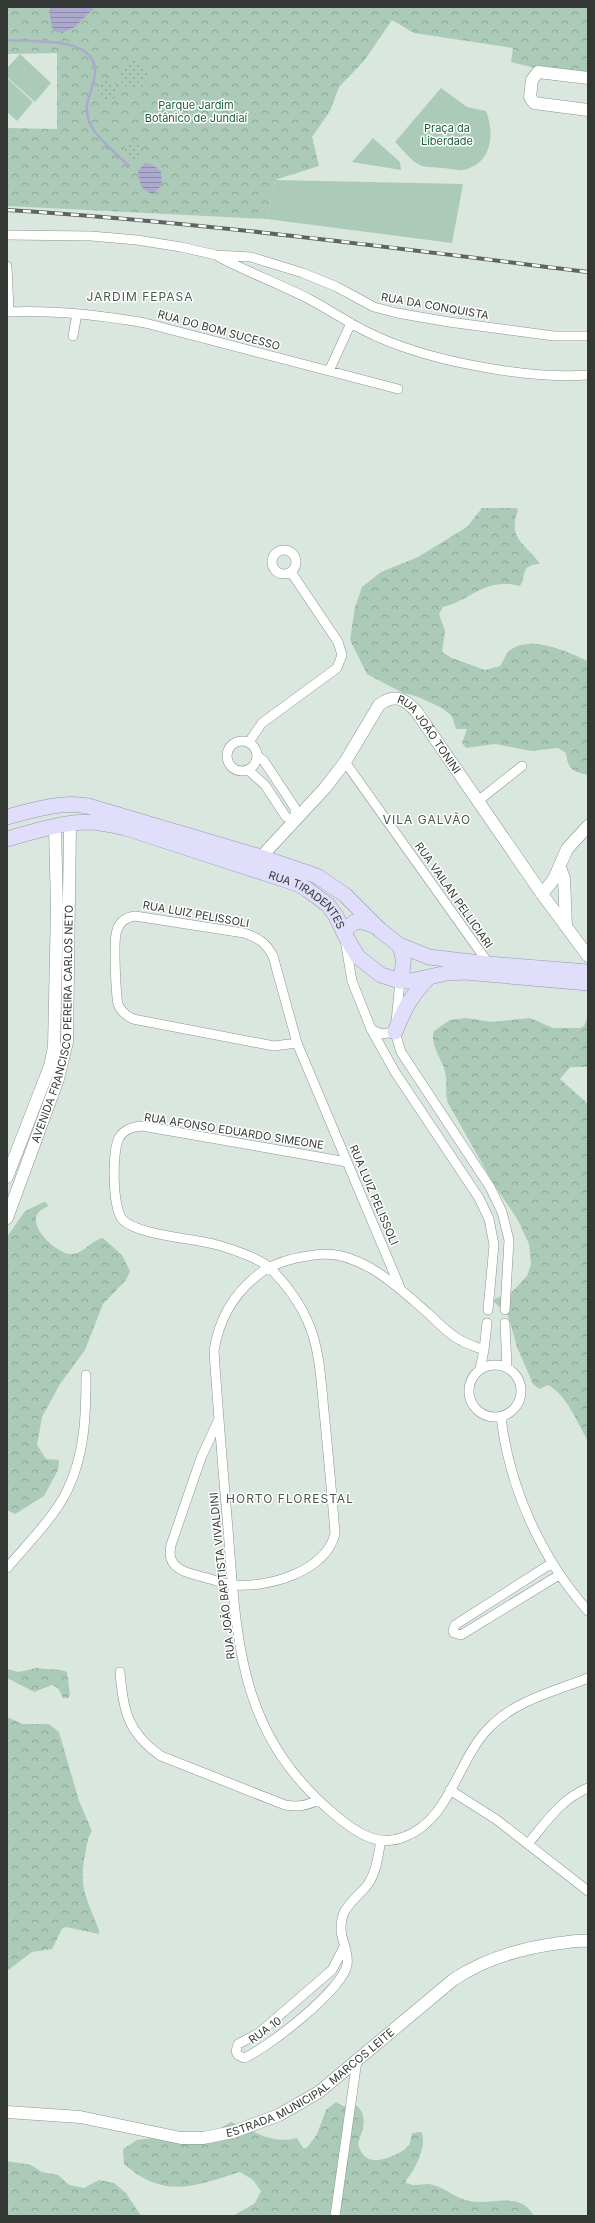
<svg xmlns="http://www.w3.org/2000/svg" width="595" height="2223" font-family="Inter,sans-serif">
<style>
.green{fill:#abcbb8}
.forest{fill:url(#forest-crowns)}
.garden{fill:url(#garden-dots)}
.water{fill:url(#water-rules)}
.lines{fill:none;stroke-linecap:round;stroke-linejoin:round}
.stream{stroke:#aca9ce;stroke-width:2.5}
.minor-casing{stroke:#89968e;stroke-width:10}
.tertiary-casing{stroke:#89968e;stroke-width:13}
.primary-casing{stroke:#9696b4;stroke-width:16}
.minor{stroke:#fff;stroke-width:9}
.tertiary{stroke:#fff;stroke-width:12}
.primary{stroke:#e0defb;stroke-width:15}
.rail-casing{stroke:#5e6560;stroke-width:4}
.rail{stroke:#fff;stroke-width:2.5;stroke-dasharray:8;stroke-linecap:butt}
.labels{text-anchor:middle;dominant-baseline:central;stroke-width:3;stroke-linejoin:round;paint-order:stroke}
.park-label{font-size:11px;fill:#1d5e3f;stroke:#fff}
.street-label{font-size:11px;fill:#333835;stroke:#fff}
.neighbourhood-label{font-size:12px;letter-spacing:1px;fill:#4b564f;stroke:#fff}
</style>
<defs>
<pattern id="forest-crowns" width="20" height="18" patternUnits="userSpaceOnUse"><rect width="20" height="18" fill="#abcbb8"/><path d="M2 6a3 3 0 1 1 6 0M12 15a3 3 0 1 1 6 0" fill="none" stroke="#8ca696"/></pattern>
<pattern id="garden-dots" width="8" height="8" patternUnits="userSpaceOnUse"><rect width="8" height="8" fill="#abcbb8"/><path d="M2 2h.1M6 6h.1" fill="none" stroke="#8ca696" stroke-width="1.8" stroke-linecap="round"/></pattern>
<pattern id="water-rules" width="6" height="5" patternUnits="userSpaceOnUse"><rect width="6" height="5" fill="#aca9ce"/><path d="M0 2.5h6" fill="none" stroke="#8d8ba8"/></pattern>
</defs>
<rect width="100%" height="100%" fill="#dae7df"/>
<path class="green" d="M20,54L51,83L35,102L7,77V68Z
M7,78L33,102L17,121L7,112Z
M441,88L467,107L486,111C495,134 492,164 463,170C456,171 448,168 441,168C435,167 426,168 420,165C411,161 402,149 395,142Z
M373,138L400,162L401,170L352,162Z
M275,180L463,184L452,243L267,219Z"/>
<path class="forest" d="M7,7H588V74L543,70L511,62L513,48L414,33L392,20L364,61L339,87L330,111L312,137L319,166L275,180L267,219L7,206V128L57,129V53L7,54Z
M482,508H516L518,510C507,540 526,543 540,564C519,565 527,576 520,586C484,577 472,600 443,607L439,614L445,631L442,652L452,658L485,670L500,666C503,662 505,656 508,652C529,633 567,652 588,661V775C571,771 569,770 566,753L558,748L531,751L495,744L466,748L462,743L467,729H456L452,716L442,708L416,696L403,693L367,674L350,640L355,607L362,587L381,572L418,557L467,527Z
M588,1016V1067H570L560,1079L588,1104V1441C578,1424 567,1395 548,1385L539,1389L533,1384L517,1347L508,1315L493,1301L495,1299L512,1292L527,1276L531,1264L529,1244L518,1220L493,1183L448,1103C444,1090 448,1082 445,1072C442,1058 429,1045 434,1031L450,1020L466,1018L492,1022L530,1018L553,1028H580L584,1026Z
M44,1202L47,1203L48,1206C45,1208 40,1210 38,1213C28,1227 57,1254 71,1254C84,1254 91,1240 103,1238L122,1255L130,1271L126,1280L103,1304L85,1350L60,1384L42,1417L37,1445L46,1459L59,1460L58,1470L44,1496L15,1514L7,1510V1237L25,1211Z
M37,1668C47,1670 58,1668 67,1672L70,1695L68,1698H63L58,1688L52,1685L34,1692L7,1678V1669L18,1672Z
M7,1717L23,1724H49L59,1732L79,1801L92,1831C87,1838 87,1846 85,1855C78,1889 88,1900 99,1930V1934L66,1927L62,1929L52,1949L32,1952L7,1971Z
M336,2102L347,2108L357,2106C369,2117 362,2131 358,2144C360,2150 362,2156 369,2159C380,2163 402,2154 409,2145C411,2142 411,2136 412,2133L421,2132C428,2144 415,2171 406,2180V2183C420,2188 422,2182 433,2185C446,2188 456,2199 469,2201C493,2206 520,2190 534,2216H233L255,2203L261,2191L253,2180L240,2172C194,2186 165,2200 124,2164L123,2149L137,2140L217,2130L231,2122C254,2130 271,2145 297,2138L303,2148H307L317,2134L326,2110Z
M7,2161L31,2165L42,2172L58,2175L69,2185L84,2188L99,2180L114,2183L126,2193L141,2216H7Z"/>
<path class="garden" d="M120 75a14 14 0 1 1 28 0a14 14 0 1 1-28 0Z
M98 91a10 10 0 1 1 20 0a10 10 0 1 1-20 0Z
M124 151a9 9 0 1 1 18 0a9 9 0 1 1-18 0Z"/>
<path class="water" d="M51,7H95L75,27L62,33L52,28L49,10Z
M145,163L151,164L161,171L162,185L153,194C138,188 141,184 138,171Z"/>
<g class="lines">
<path class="stream" d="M7,40C33,43 105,34 94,80C91,94 83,104 89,121C93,135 118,155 129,166"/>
<defs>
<path id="minor" d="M7,235L91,236L137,240L181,247L216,255L251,257L303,273L337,287L374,307L397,313L449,322L554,336H588
M219,257C248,272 279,284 309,299C332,311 354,327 378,337C434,362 527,379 588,375
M7,266L9,312
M7,312C54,310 99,315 145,323L398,389
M73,336L77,314
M329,371L351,323
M272 562a12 12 0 1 1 24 0a12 12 0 1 1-24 0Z
M227 756a15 15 0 1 1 30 0a15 15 0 1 1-30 0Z
M249,742L262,723L337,668L342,655L338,642L291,572
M345,762L489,964
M248,770L265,785L286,817L295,821V808L264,761L258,756
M478,801L522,766
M345,940L352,981L371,1029L395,1072L479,1198L489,1219L494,1245L488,1310
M400,981L395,1032L401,1052L490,1187L502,1212L509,1240L505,1310
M371,1029L381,1034L395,1032
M297,1043L274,1046L133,1019C127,1016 121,1012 118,1004C116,994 113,939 117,930C120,921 127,917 135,916L244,933C259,938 266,943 273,956L297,1043L401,1290
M505,1323L507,1367
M484,1350C477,1347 469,1345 462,1341C450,1335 439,1324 429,1314C401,1290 366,1255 326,1254C321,1254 314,1255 308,1256C293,1258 276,1263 263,1271C235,1291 219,1318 214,1351C218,1411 223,1470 228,1529C237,1644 239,1734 334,1814C354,1831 377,1848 404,1837C452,1819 457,1757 492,1725C517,1700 556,1691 588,1678
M469 1391a26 26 0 1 1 52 0a26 26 0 1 1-52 0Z
M480,1369L484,1350L487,1323
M501,1417C509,1487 541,1558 588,1611
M218,1421L201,1458L171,1545C170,1551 169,1557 173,1563C180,1572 192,1574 203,1577C212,1579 223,1584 233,1585C268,1588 325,1572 335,1534C332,1493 328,1452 324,1411C321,1382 320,1349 308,1322C300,1303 285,1283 270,1268C260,1259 235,1250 221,1246C196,1238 139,1236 123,1220C112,1209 112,1151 119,1138C124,1129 133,1127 142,1126L347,1162
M552,1563L455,1625L453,1631L454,1633L461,1635L559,1575
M7,1568C27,1544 53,1519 67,1491C85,1454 86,1415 86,1375
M120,1672C123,1711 128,1733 161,1756L285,1805C298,1807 306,1806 318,1800
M450,1790L497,1820L588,1891
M528,1844C545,1823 562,1798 588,1788
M344,1947L332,1970L259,2033L238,2044L236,2051L238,2055L244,2058C268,2048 342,1990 347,1965C350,1948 336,1937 343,1915C347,1903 361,1894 368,1884C377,1871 378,1855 381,1840
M335,2216L357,2060"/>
<g id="tertiary">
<path d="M588,78L538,72L532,80L530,97L534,103L588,110"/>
<path id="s1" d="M261,857L325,788L345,762L379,705C394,693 405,699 416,711L542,894L588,956"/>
<path d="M560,868L564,878L566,926"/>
<path d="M542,894L554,879L567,849L588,826"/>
<path d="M7,1177L50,1066L54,1047L57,908L55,827"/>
<path id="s2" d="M7,1218L58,1079L67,1042L70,824"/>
<path id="s3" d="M7,2112L80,2117L181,2138H203L233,2132L279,2115L319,2092L453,1980C485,1958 522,1948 560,1943C569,1942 579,1940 588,1941"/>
</g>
<g id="primary">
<path d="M7,817C34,810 60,801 88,806L261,857L317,876L345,895L380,930L399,945L429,957L489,964L588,972"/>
<path id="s4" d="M7,839C32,832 59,823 86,822C99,822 113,825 126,828L298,884L308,890L328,905L336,916L345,935L358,957L381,975L400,981H410L447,973L464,972L588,983"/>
<path d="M345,935L347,928L356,921L368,923L376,927"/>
<path d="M399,945C406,958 403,968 400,981"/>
<path d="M395,1032C404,1009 411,996 428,978"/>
</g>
</defs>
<use href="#minor" class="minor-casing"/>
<use href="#tertiary" class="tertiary-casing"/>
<use href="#primary" class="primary-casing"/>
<use href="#minor" class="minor"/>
<use href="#tertiary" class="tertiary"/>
<use href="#primary" class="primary"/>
<defs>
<path id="rail" d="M7,210C201,222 395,248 588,272"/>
</defs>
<use href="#rail" class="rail-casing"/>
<use href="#rail" class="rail"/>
</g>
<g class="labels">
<g class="park-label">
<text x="196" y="105">Parque Jardim<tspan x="196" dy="13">Botânico de Jundiaí</tspan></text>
<text x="447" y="128">Praça da<tspan x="447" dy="13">Liberdade</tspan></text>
</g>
<g class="street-label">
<text transform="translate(435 306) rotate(10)">RUA DA CONQUISTA</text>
<text transform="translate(219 330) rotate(15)">RUA DO BOM SUCESSO</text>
<text stroke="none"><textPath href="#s1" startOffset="262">RUA JOÃO TONINI</textPath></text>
<text transform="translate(454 895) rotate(55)">RUA VAILAN PELLICIARI</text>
<text stroke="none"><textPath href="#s4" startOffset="319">RUA TIRADENTES</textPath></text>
<text transform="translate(196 914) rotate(10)">RUA LUIZ PELISSOLI</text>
<text stroke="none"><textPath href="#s2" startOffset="202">AVENIDA FRANCISCO PEREIRA CARLOS NETO</textPath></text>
<text transform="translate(234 1131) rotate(9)">RUA AFONSO EDUARDO SIMEONE</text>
<text transform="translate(374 1195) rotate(67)">RUA LUIZ PELISSOLI</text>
<text transform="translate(222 1576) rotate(-96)">RUA JOÃO BAPTISTA VIVALDINI</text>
<text transform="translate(265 2030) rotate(-36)">RUA 10</text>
<text stroke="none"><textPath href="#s3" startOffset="321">ESTRADA MUNICIPAL MARCOS LEITE</textPath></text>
</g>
<g class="neighbourhood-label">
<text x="140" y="296">JARDIM FEPASA</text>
<text x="427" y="819">VILA GALVÃO</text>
<text x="290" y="1498">HORTO FLORESTAL</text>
</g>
</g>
<rect width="595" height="2223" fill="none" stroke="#333835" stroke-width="16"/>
</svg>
